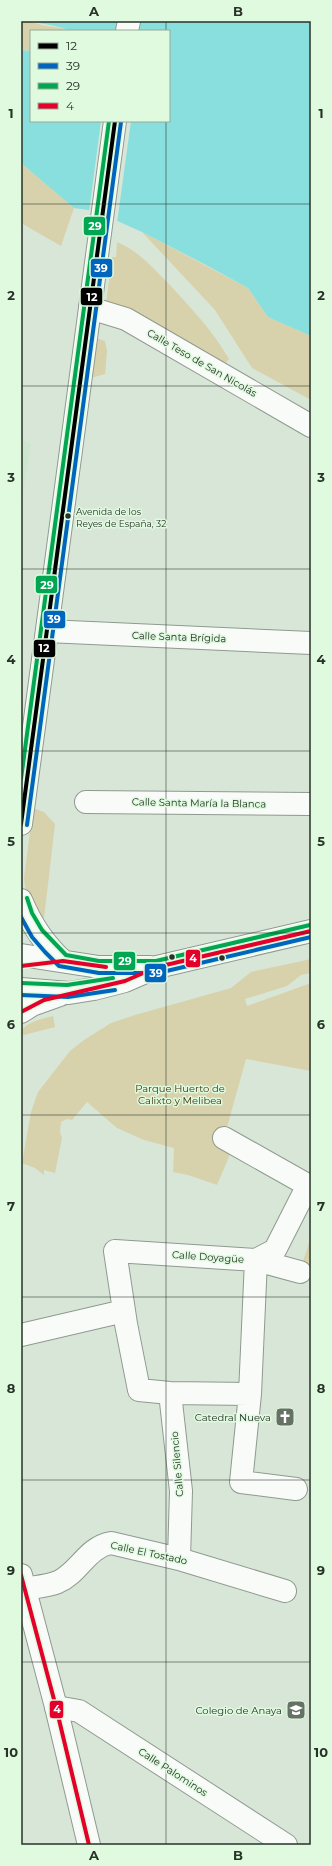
<svg xmlns="http://www.w3.org/2000/svg" width="332" height="1866" font-family="Montserrat,sans-serif">
<style>
.built{fill:#cee6ce}
.green{fill:#d7d2ab}
.water{fill:#88dfde}
.pier{fill:#d8e6d8}
.lines{fill:none;stroke-linecap:round;stroke-linejoin:round}
.minor-casing{stroke:#8f9a8f;stroke-width:24}
.major-casing{stroke:#8f9a8f;stroke-width:24}
.minor{stroke:#f9fbf9;stroke-width:22}
.major{stroke:#f9fbf9;stroke-width:22}
.bus-1-casing{stroke:#dffadf;stroke-width:7}
.bus-2-casing{stroke:#dffadf;stroke-width:7}
.bus-3-casing{stroke:#dffadf;stroke-width:7}
.bus-4-casing{stroke:#dffadf;stroke-width:7}
.bus-1{stroke:#000;stroke-width:4}
.bus-2{stroke:#0065bd;stroke-width:4}
.bus-3{stroke:#00a651;stroke-width:4}
.bus-4{stroke:#e4002b;stroke-width:4}
.grid{fill:none;stroke:#283228;stroke-width:1;stroke-opacity:0.55}
.bus-dot{fill:#283228;stroke:#dffadf;stroke-width:1.5}
.labels{text-anchor:middle;dominant-baseline:central;stroke-width:3;stroke-linejoin:round;paint-order:stroke}
.bus-label{font-size:9px;fill:#283228;stroke:#dffadf;text-anchor:start}
.street-label{font-size:10px;fill:#283228;stroke:#dffadf}
.park-label{font-size:10px;fill:#403410;stroke:#dffadf}
.poi-label{font-size:10px;fill:#283228;stroke:#dffadf;text-anchor:end}
.line-badge{stroke:#dffadf;stroke-width:1.5}
.badge-label{font-size:11px;text-anchor:middle;font-weight:bold;fill:#fff}
.neatline{fill:none;stroke:#283228;stroke-width:1.5}
.grid-label{font-size:13px;text-anchor:middle;font-weight:bold;fill:#283228}
</style>
<rect width="100%" height="100%" fill="#d8e6d8"/>
<path class="built" d="M21,440L31,444L21,506Z"/>
<path class="green" d="M21,21C31,21 38,24 47,26C55,27 62,27 69,31H31V51L21,50Z
M21,163L74,208L61,246L21,223Z
M142,232L248,288L268,317L311,336V400L252,368L215,310Z
M117,242C139,251 153,268 169,284C191,308 213,331 229,359L224,365L106,304L112,257H116Z
M96,338L105,341L107,351L105,374L91,378Z
M33,808L44,812L55,824L43,927L26,895L24,878Z
M311,959V973L301,975L287,986L245,999L247,1006L311,983V1071L246,1059L224,1138L231,1152L217,1185L188,1175L173,1172L174,1148L144,1140L117,1128L87,1102L72,1120L67,1119L61,1122L60,1132L62,1138L55,1173L44,1170V1175L35,1168L22,1163L31,1112L38,1092L70,1051L84,1040L111,1023L135,1015L231,988L251,972Z
M53,1016L55,1027L24,1035L21,1034V1031C29,1021 41,1019 53,1016Z
M311,1236V1270L301,1268Z"/>
<path class="water" d="M32,21L49,22L65,21H311V336L268,317L248,288L206,265L142,232L95,211L74,208L21,163V50L31,51V121H169V31H69C59,25 44,25 32,21Z"/>
<path class="pier" d="M101,121H131L117,223L89,212Z"/>
<g class="lines">
<defs>
<path id="minor" d="M90,308L126,319L311,426
M47,631L311,643
M86,802L311,804
M224,1138L311,1187
M256,1260L250,1394L241,1482L296,1489
M256,1260L275,1250L308,1185
M21,1335L124,1311
M170,1393L181,1491L179,1559
M250,1394L170,1393L139,1390L126,1324L115,1251L256,1260L300,1272
M24,1589C35,1587 48,1586 58,1582C79,1573 87,1547 111,1543L179,1559L285,1591
M56,1707L79,1711L286,1845"/>
<path id="major" d="M127,31L129,21
M21,824L115,121
M21,900C31,924 44,944 63,961
M21,955L99,967H150
M21,989L69,993L94,989L125,981L157,967L311,931
M21,1012L32,1005L60,995
M21,1575L56,1707L89,1845"/>
</defs>
<use href="#minor" class="minor-casing"/>
<use href="#major" class="major-casing"/>
<use href="#minor" class="minor"/>
<use href="#major" class="major"/>
<defs>
<path id="bus-1" d="M21,824L115,121"/>
<path id="bus-2" d="M27,825L121,122
M21,917L32,937L45,952L59,966L99,973H158L311,937
M21,995L68,997L115,990"/>
<path id="bus-3" d="M21,779L109,121
M27,898L32,913L42,930L66,955L99,961H156L310,925
M21,983L67,985L113,978"/>
<path id="bus-4" d="M21,966L63,961L106,967
M21,1012L44,1000L125,981L157,967L311,931
M21,1575L56,1707L89,1845"/>
</defs>
<use href="#bus-1" class="bus-1-casing"/>
<use href="#bus-2" class="bus-2-casing"/>
<use href="#bus-3" class="bus-3-casing"/>
<use href="#bus-4" class="bus-4-casing"/>
<use href="#bus-1" class="bus-1"/>
<use href="#bus-2" class="bus-2"/>
<use href="#bus-3" class="bus-3"/>
<use href="#bus-4" class="bus-4"/>
</g>
<path class="grid" d="M166,21V31M166,121V1845M21,204H311M21,386H311M21,569H311M21,751H311M21,933H311M21,1115H311M21,1297H311M21,1480H311M21,1662H311"/>
<defs>
<symbol id="church-square" viewBox="-11 -11 22 22"><rect x="-9" y="-9" width="18" height="18" rx="4" fill="#667166" stroke="#dffadf"/><path d="M-1.2-6h2.4v3.5h3.3v2.4h-3.3V6h-2.4V-.1h-3.3v-2.4h3.3Z" fill="#fff"/></symbol>
<symbol id="university-square" viewBox="-11 -11 22 22"><rect x="-9" y="-9" width="18" height="18" rx="4" fill="#667166" stroke="#dffadf"/><path d="M0-5L7-2L0 1L-7-2ZM-4 1L0 2.5L4 1V4Q0 6-4 4Z" fill="#fff"/></symbol>
</defs>
<g fill-rule="evenodd">
<use href="#church-square" x="274" y="1406" width="22" height="22"/>
<use href="#university-square" x="285" y="1699" width="22" height="22"/>
</g>
<g class="bus-dot">
<circle cx="68" cy="516" r="3.5"/>
<circle cx="172" cy="957" r="3.5"/>
<circle cx="222" cy="958" r="3.5"/>
</g>
<g class="labels">
<g class="bus-label">
<text x="76" y="511">Avenida de los<tspan x="76" dy="12">Reyes de España, 32</tspan></text>
</g>
<g class="street-label">
<text transform="translate(202 363) rotate(30)">Calle Teso de San Nicolás</text>
<text transform="translate(179 637) rotate(2)">Calle Santa Brígida</text>
<text transform="translate(199 803) rotate(1)">Calle Santa María la Blanca</text>
<text transform="translate(208 1257) rotate(4)">Calle Doyagüe</text>
<text transform="translate(177 1464) rotate(-95)">Calle Silencio</text>
<text transform="translate(149 1553) rotate(12)">Calle El Tostado</text>
<text transform="translate(173 1772) rotate(33)">Calle Palominos</text>
</g>
<g class="park-label">
<text x="180" y="1088">Parque Huerto de<tspan x="180" dy="12">Calixto y Melibea</tspan></text>
</g>
<g class="poi-label">
<text x="271" y="1417">Catedral Nueva</text>
<text x="282" y="1710">Colegio de Anaya</text>
</g>
</g>
<g class="line-badge">
<rect x="83" y="216" width="23" height="20" rx="4" fill="#00a651"/>
<rect x="90" y="258" width="23" height="20" rx="4" fill="#0065bd"/>
<rect x="80" y="287" width="23" height="19" rx="4" fill="#000"/>
<rect x="35" y="575" width="23" height="19" rx="4" fill="#00a651"/>
<rect x="43" y="610" width="23" height="19" rx="4" fill="#0065bd"/>
<rect x="33" y="639" width="23" height="19" rx="4" fill="#000"/>
<rect x="185" y="949" width="16" height="19" rx="4" fill="#e4002b"/>
<rect x="113" y="951" width="23" height="20" rx="4" fill="#00a651"/>
<rect x="144" y="963" width="23" height="20" rx="4" fill="#0065bd"/>
<rect x="49" y="1700" width="15" height="19" rx="4" fill="#e4002b"/>
</g>
<g class="badge-label">
<text x="95" y="230">29</text>
<text x="101" y="272">39</text>
<text x="92" y="301">12</text>
<text x="47" y="589">29</text>
<text x="54" y="623">39</text>
<text x="44" y="652">12</text>
<text x="193" y="962">4</text>
<text x="125" y="965">29</text>
<text x="156" y="977">39</text>
<text x="57" y="1713">4</text>
</g>
<rect width="332" height="1866" fill="none" stroke="#dffadf" stroke-width="44"/>
<rect x="30" y="30" width="140" height="92" fill="#dffadf" stroke="#96aa96"/>
<rect x="38" y="43" width="20" height="6" fill="#000000" stroke="#96aa96"/>
<text x="66" y="50" font-size="12" fill="#283228">12</text>
<rect x="38" y="63" width="20" height="6" fill="#0065bd" stroke="#96aa96"/>
<text x="66" y="70" font-size="12" fill="#283228">39</text>
<rect x="38" y="83" width="20" height="6" fill="#00a651" stroke="#96aa96"/>
<text x="66" y="90" font-size="12" fill="#283228">29</text>
<rect x="38" y="103" width="20" height="6" fill="#e4002b" stroke="#96aa96"/>
<text x="66" y="110" font-size="12" fill="#283228">4</text>
<rect x="22" y="22" width="288" height="1822" class="neatline"/>
<g class="grid-label">
<text x="94" y="16">A</text>
<text x="238" y="16">B</text>
<text x="11" y="118">1</text>
<text x="321" y="118">1</text>
<text x="11" y="300">2</text>
<text x="321" y="300">2</text>
<text x="11" y="482">3</text>
<text x="321" y="482">3</text>
<text x="11" y="664">4</text>
<text x="321" y="664">4</text>
<text x="11" y="846">5</text>
<text x="321" y="846">5</text>
<text x="11" y="1029">6</text>
<text x="321" y="1029">6</text>
<text x="11" y="1211">7</text>
<text x="321" y="1211">7</text>
<text x="11" y="1393">8</text>
<text x="321" y="1393">8</text>
<text x="11" y="1575">9</text>
<text x="321" y="1575">9</text>
<text x="11" y="1757">10</text>
<text x="321" y="1757">10</text>
<text x="94" y="1860">A</text>
<text x="238" y="1860">B</text>
</g>
</svg>
